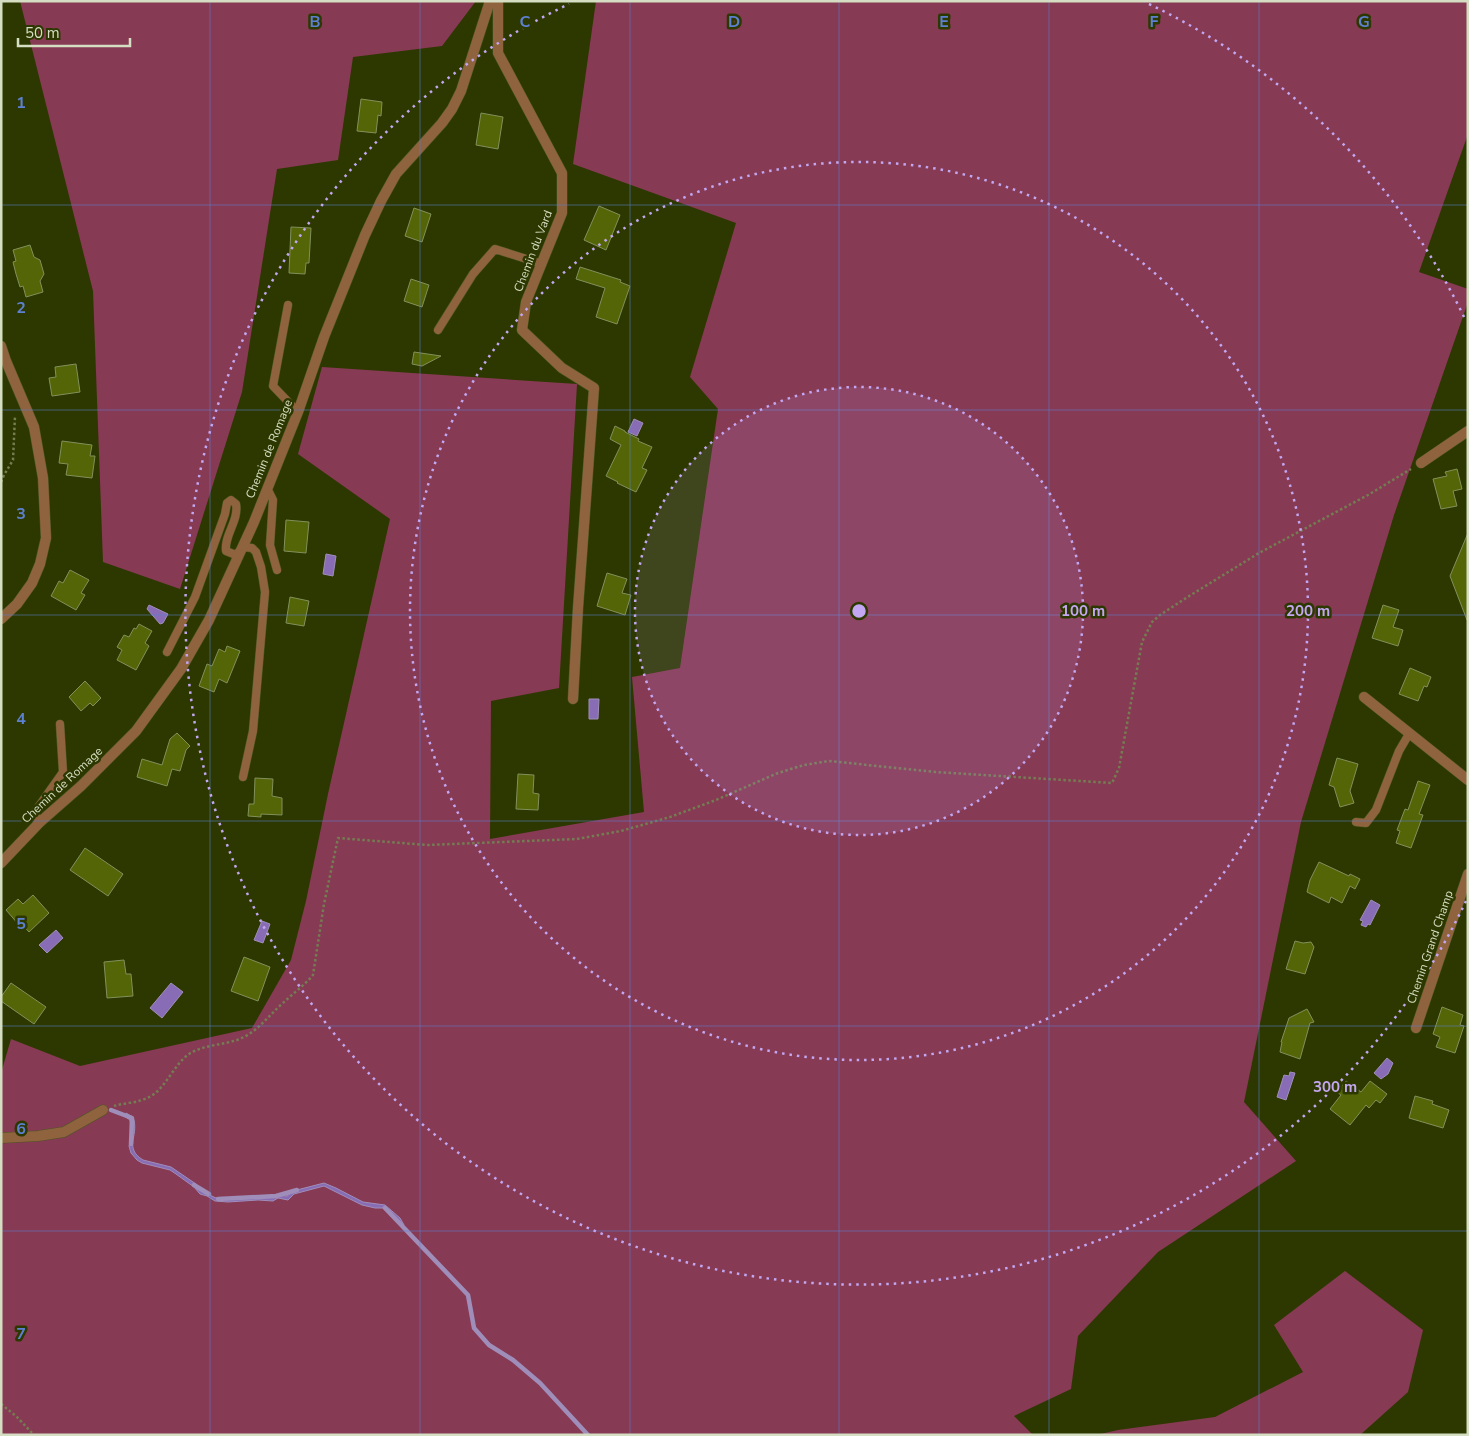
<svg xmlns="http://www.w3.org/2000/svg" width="1469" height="1436" font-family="'Nunito Sans',sans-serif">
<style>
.green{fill:#873a54}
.water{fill:#886cb5;stroke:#9f8eb9}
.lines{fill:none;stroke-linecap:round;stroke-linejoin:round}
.stream{stroke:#9f8eb9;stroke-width:4.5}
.building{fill:#546507;stroke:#82905b}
.service-casing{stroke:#4b5624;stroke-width:9}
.minor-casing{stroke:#4b5624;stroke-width:11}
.path{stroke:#747d52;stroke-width:2.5;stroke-dasharray:2.5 2.5;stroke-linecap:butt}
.service{stroke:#8e633d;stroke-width:8}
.minor{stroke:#8e633d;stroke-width:10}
.grid{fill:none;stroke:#5d80d0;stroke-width:1;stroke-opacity:0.55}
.ring{fill:none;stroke:#c3a7f2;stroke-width:2.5;stroke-dasharray:2.5 5}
.labels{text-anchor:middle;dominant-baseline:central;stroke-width:5;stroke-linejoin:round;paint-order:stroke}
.street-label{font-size:12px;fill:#d5ddc2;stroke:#2d3801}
.grid-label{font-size:16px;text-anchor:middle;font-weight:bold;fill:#5d80d0;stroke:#2d3801;stroke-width:5;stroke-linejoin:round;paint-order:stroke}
.centre{fill:#c3a7f2;stroke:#2d3801;stroke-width:2.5}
.ring-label{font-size:15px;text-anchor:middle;font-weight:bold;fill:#c3a7f2;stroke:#2d3801;stroke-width:5;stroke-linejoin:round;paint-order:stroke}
</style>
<rect width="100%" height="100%" fill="#2d3801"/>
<path class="green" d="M20,1H476L442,46L353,57L338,160L277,169L242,392L180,589L103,562L93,291Z
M596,1H1468V134L1419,272L1468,289V302L1394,515L1301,822L1244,1102L1296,1161L1158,1252L1078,1336L1071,1389L1014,1416L1033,1435H1V1073L11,1039L80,1066L252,1028L291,960L306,901L328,794L390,519L298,454L322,367L577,384L559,688L491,701L490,839L644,812L632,677L680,668L718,409L690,377L736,223L573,164Z
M1345,1271L1423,1330L1408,1392L1360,1435H1096L1118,1430L1215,1417L1303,1372L1274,1325Z"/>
<path class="water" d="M634,419L643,423L637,436L628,432Z
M326,554L336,556L333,576L323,574Z
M149,605L168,614L163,623L160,624L147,609Z
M589,699H599L598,719H589Z
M1371,900L1380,905L1370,925L1368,924L1366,927L1361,925L1363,921L1360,920Z
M262,921L270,924L263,943L254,940Z
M56,930L63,938L47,953L39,945Z
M171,983L183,992L162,1018L150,1008Z
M1387,1058L1393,1063L1388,1074L1381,1079L1374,1073Z
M1290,1072L1295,1073L1286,1100L1277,1097L1284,1075L1289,1076Z
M126,1113L133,1117L134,1120C138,1137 124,1148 143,1160L171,1167L196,1184L201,1191L216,1198L228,1199L258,1197H272L278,1195L287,1196L293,1191L324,1183L336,1188L363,1202L385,1205L400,1218L404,1225L402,1226L399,1220L383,1208H375L362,1205L324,1186L294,1194L288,1200L278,1198L273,1201L258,1200L228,1202L215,1201L207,1196L200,1194L194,1187L176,1174L170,1170L142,1163L137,1160L131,1153L129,1146L132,1134L130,1120L124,1116Z"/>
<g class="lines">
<path class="stream" d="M111,1110L132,1118L131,1144
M194,1185L209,1194
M218,1199L276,1196L297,1190
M385,1208L468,1295L474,1328L489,1345L513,1360L540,1383L588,1435"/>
</g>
<path class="building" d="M361,99L382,102L381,116L378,115L376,133L357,131Z
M481,113L503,117L498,149L476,145Z
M599,206L620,215L606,250L584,240Z
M414,208L431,214L422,242L405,236Z
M291,227L311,228L309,263H306L305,274L289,273Z
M30,245L34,257L40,260L44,274L40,281L43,292L26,297L23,286L20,287L16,274L13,262L16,261L13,250Z
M580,267L621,280L620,282L630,286L617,324L596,317L605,288L576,279Z
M411,279L429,285L422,307L404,301Z
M414,352L441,356L422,366L412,364Z
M76,364L80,392L52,396L49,378L56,377L55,367Z
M615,426L625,431V432L639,439L638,441L652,447L642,468L647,470L636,492L617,483L618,482L606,476L621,445L610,439Z
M62,441L92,445L90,456H95L92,478L66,475L68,464L59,463Z
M1457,469L1462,489L1453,491L1457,506L1441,509L1433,479L1447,476L1445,472Z
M286,520L309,522L306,553L284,551Z
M1468,533V619L1467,620L1450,576Z
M70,570L89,580L81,593L85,595L76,610L51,596L59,581L63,583Z
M607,573L627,579L622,593L631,595L625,615L597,606Z
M290,597L309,601L304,626L286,623Z
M1383,605L1399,610L1393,627L1403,630L1398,646L1372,638Z
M139,624L152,631L145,643L149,646L136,670L117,660L122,650L117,647L124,635L129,637L134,628L136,629Z
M227,646L240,651L227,683L219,679L214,692L199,686L207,664L212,666L219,649L225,652Z
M1410,668L1431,677L1427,687L1424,686L1418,701L1399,694Z
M85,681L101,698L93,706L90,703L81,711L69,697Z
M177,733L190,746L186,750L180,771L172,769L167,786L137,777L142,759L162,765L170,739Z
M1337,758L1358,764L1350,791L1354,803L1340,807L1334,787L1329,785Z
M518,774L534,775L533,793L539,794L538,810L516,809Z
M255,778L273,779L272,796L282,798V815L261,814V817L248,816L249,804H254Z
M1418,781L1430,785L1419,814L1423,815L1411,848L1396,843L1400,831L1397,830L1405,809L1408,810Z
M85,848L123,874L108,896L70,870Z
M1319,862L1349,876L1350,874L1360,879L1355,889L1350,886L1342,903L1331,897L1329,903L1307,892L1310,880Z
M33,895L49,913L29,932L21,923L19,925L6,910L18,899L23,904Z
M1295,941L1303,943L1311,942L1314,947L1305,974L1286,969Z
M244,957L270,967L258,1001L231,991Z
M124,960L126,974H131L133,996L107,998L104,962Z
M11,983L46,1007L34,1024L1,1001V997Z
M1442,1007L1463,1015L1460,1025L1464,1026L1455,1053L1436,1047L1440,1037L1433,1034Z
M1307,1009L1314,1022L1310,1023L1300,1059L1280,1052L1282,1042H1281L1289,1018Z
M1346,1081L1361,1092L1370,1081L1387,1094L1380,1103L1376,1100L1369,1108L1366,1105L1350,1125L1330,1109L1341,1095L1337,1092Z
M1415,1096L1433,1101L1432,1104L1449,1110L1443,1128L1409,1118Z"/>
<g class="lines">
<defs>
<path id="service" d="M288,305L273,386L298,412
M438,330L473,274L495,249L542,264
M267,488L273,500L270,545L277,570
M167,652L195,597L225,514L227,503L231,500L236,504C239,521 224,535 226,551L236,555L243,547L252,548L256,552L261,567L265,592L253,731L243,777
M40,822L34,813L63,772L60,724
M1356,822L1366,823L1376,810L1399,751L1409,734"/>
<path id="minor" d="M498,1V53L562,173V213L526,302L522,330L562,368L594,388L578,608L573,699
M1,346L6,361L34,427L43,478L46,538L40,564L32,583L17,604L1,619
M1421,463L1468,431
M1364,697L1468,780
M1,863L40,822L81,786L136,731L181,669L209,620L254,522L298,412L324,337L365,235L381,201L396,174L442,123L452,109L461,91L490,1
M1416,1028L1468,874
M1,1138L38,1136L64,1132L103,1110"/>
</defs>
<use href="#service" class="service-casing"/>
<use href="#minor" class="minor-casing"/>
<path class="path" d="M1,482L4,475L13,460L15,416
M114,1106C124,1103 137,1103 147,1098C165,1091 173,1065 189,1054C203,1045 222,1045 237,1040C258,1032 266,1018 282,1004C292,994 304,986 313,975L324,904L338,838L427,845L577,839L621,831L670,817L716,800L778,773L804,765L829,761L935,772L1112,783L1119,768L1142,642L1152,622L1160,615L1186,598L1259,553L1368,495L1411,469
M1,1404L16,1416L34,1435"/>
<use href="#service" class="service"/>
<use href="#minor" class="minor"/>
</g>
<path class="grid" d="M210,1V1435M420,1V1435M630,1V1435M839,1V1435M1049,1V1435M1259,1V1435M1,205H1468M1,410H1468M1,615H1468M1,821H1468M1,1026H1468M1,1231H1468"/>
<circle cx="859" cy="611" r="224" fill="#c3a7f2" fill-opacity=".12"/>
<g class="ring">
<circle cx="859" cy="611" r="224"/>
<circle cx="859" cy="611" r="449"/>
<path d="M1466 901A673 673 0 1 1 569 4M1149 4A673 673 0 0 1 1466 321"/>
</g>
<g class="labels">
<g class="street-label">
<text transform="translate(533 251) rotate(-69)">Chemin du Vard</text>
<text transform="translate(269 449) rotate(-68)">Chemin de Romage</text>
<text transform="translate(62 785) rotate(-43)">Chemin de Romage</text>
<text transform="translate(1430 947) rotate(-71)">Chemin Grand Champ</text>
</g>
</g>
<g class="grid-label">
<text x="315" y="27">B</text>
<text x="525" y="27">C</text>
<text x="734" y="27">D</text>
<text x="944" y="27">E</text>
<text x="1154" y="27">F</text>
<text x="1364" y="27">G</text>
<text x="21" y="108">1</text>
<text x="21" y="313">2</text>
<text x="21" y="519">3</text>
<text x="21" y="724">4</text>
<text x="21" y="929">5</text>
<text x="21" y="1134">6</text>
<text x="21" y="1339">7</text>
</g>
<circle cx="859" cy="611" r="8" class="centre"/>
<g class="ring-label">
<text x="1083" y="616">100 m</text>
<text x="1308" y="616">200 m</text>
<text x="1335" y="1092">300 m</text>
</g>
<rect width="1469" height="1436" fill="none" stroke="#d5ddc2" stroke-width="5"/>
<path d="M18 38v8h112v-8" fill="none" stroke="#d5ddc2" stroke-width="2.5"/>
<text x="25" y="38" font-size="15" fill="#d5ddc2" stroke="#2d3801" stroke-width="4" paint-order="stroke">50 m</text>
</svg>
